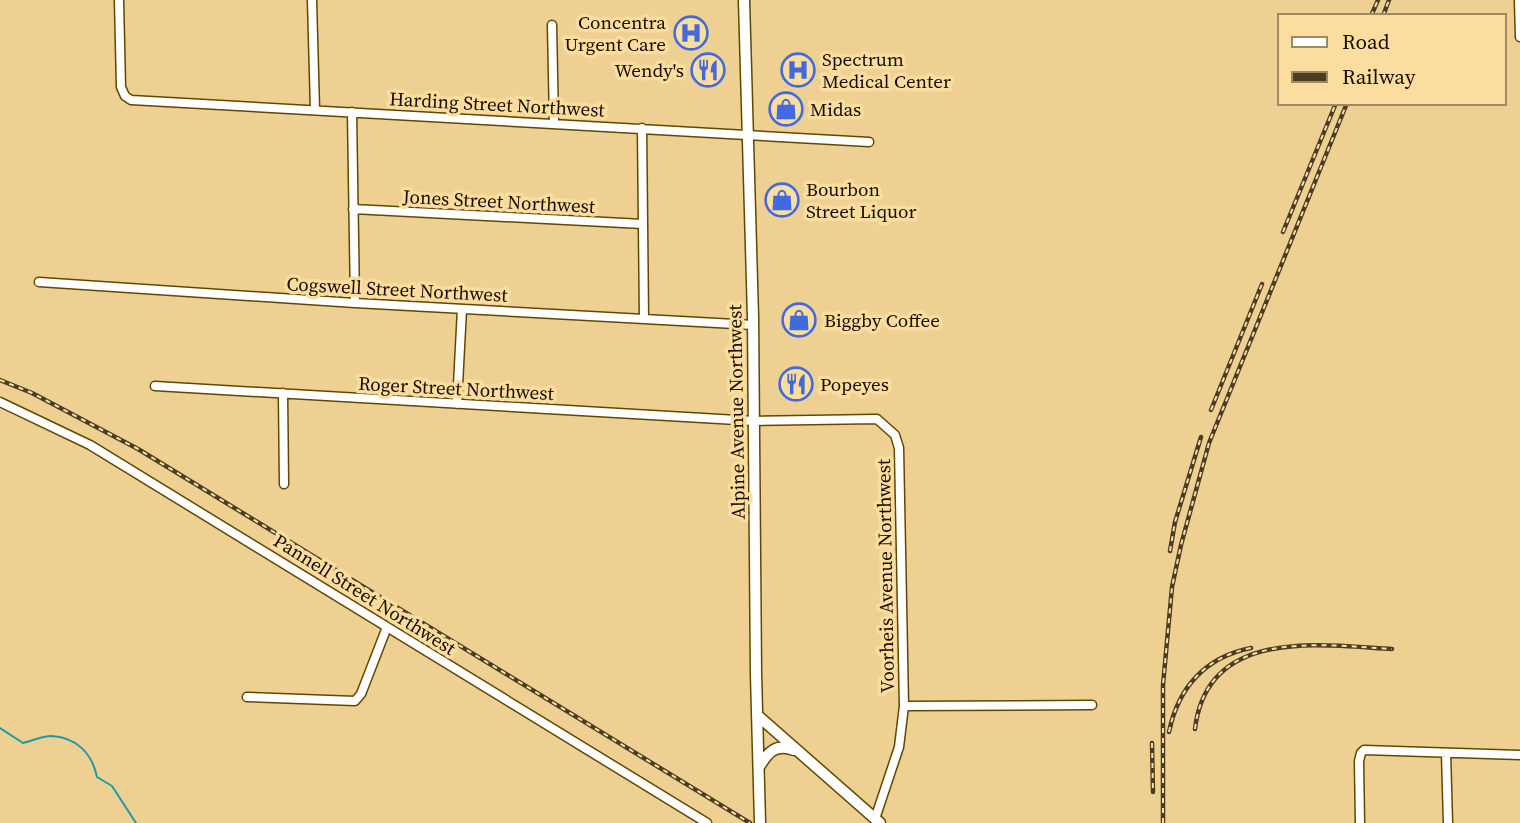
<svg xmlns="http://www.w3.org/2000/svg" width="1520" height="823" font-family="'Source Serif 4',serif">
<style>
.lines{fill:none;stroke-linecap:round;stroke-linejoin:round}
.stream{stroke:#1f9aa6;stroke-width:2}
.minor-casing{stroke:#614801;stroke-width:11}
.major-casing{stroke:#614801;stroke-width:13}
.minor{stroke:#fff;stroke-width:8}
.major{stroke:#fff;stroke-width:10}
.rail-casing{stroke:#4b3d24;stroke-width:4.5}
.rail{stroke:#fadd9f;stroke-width:2;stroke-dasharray:5;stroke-linecap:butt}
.labels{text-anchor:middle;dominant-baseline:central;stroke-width:7;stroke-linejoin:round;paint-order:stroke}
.poi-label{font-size:19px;fill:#170d00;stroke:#fadd9f;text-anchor:start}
.street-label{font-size:19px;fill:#170d00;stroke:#fadd9f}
</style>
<rect width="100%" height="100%" fill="#edd092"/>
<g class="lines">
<path class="stream" d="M0,728L23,743C32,741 42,736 51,736C76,737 92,753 97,777L112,786L136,823"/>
<defs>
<path id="minor" d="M119,0L121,87L125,96L131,100L869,142
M312,0L315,110
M1519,0L1520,37
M552,25L554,123
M352,112L355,303
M642,128L644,319
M353,209L643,224
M39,282L355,303L753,325
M155,386L754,421L877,419L895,435L899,448L904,706L899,747L875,819
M283,393L284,484
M0,402L90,445L707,823
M457,404L462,309
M247,697L355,701L361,694L387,627
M904,706L1092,705
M1446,753L1448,823
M1360,823L1359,761L1361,753L1364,750L1520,755"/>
<path id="major" d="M744,0L753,317L756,674L760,823
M757,715L880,823
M759,767C768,752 776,743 794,750"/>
</defs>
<use href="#minor" class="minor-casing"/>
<use href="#major" class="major-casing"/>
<use href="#minor" class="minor"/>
<use href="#major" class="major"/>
<defs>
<path id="rail" d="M1371,16L1378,0
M1383,16L1389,0
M1283,232L1336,103
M0,380L32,393L138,449L750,823
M1211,410L1262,284
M1170,551L1175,522L1201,437
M1195,729C1207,627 1320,645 1392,649
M1169,732C1178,688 1205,657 1251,648
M1152,743L1153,792
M1163,823V685L1172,587L1181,545L1209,443L1347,103"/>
</defs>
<use href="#rail" class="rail-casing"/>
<use href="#rail" class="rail"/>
</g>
<defs>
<symbol id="hospital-ring" viewBox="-11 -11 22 22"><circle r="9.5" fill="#fadd9f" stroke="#416bdc" stroke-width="1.5"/><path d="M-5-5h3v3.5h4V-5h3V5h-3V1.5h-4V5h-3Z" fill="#416bdc"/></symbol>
<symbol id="restaurant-ring" viewBox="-11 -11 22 22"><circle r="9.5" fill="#fadd9f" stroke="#416bdc" stroke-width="1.5"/><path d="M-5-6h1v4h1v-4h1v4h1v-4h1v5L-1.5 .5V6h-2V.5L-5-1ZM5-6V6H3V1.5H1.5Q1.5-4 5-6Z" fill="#416bdc"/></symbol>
<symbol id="shop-ring" viewBox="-11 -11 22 22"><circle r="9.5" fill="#fadd9f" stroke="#416bdc" stroke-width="1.5"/><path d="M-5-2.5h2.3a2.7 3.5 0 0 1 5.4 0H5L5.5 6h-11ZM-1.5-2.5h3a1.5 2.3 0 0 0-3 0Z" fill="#416bdc"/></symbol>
</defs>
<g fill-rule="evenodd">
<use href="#hospital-ring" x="672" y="14" width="38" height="38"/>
<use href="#restaurant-ring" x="689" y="51" width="38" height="38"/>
<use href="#hospital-ring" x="779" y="51" width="38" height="38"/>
<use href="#shop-ring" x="767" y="90" width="38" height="38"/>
<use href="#shop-ring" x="763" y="181" width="38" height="38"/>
<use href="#shop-ring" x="780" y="301" width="38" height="38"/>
<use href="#restaurant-ring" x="777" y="365" width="38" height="38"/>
</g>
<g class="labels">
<g class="poi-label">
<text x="666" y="22" text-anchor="end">Concentra<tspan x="666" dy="22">Urgent Care</tspan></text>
<text x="822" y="59">Spectrum<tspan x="822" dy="22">Medical Center</tspan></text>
<text x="684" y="70" text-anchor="end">Wendy's</text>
<text x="810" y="109">Midas</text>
<text x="806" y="189">Bourbon<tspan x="806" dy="22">Street Liquor</tspan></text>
<text x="824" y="320">Biggby Coffee</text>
<text x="820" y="384">Popeyes</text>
</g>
<g class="street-label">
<text transform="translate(497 104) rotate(3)">Harding Street Northwest</text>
<text transform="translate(499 201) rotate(3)">Jones Street Northwest</text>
<text transform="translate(397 289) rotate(3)">Cogswell Street Northwest</text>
<text transform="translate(456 388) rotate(3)">Roger Street Northwest</text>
<text transform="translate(736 412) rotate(-91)">Alpine Avenue Northwest</text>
<text transform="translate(885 576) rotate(-91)">Voorheis Avenue Northwest</text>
<text transform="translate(365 594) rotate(32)">Pannell Street Northwest</text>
</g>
</g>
<rect x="1278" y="14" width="228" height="91" fill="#fadd9f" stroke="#9f8a5f" stroke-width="2"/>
<rect x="1292" y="37" width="35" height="10" fill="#ffffff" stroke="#9f8a5f" stroke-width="2"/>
<text x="1342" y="49" font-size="21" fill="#170d00">Road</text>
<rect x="1292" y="72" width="35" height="10" fill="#4b3d24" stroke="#9f8a5f" stroke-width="2"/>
<text x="1342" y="84" font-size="21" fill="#170d00">Railway</text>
</svg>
